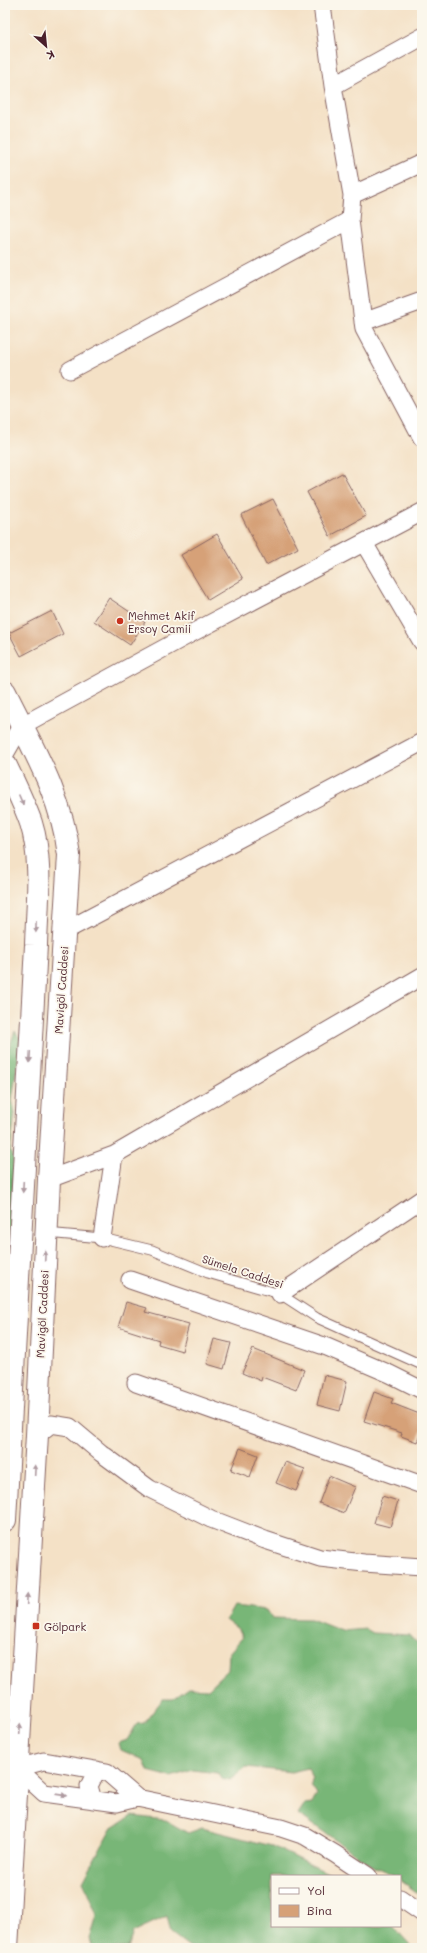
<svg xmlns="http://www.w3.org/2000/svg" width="427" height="1953" font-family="Mali,sans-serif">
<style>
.forest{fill:#78b677;stroke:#616a51}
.building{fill:#d6a178}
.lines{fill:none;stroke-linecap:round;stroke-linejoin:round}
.service-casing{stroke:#866361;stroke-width:11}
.minor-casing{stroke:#866361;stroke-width:19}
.secondary-casing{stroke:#866361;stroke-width:24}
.service{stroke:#fff;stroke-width:9}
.minor{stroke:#fff;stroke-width:17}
.secondary{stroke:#fff;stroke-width:22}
.oneway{fill:#ae9aa0}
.poi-dot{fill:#c8321e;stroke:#fbf7ec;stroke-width:1.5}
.labels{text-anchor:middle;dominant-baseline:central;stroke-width:3.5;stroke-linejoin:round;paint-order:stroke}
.poi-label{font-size:11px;fill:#4a1f2b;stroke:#fbf7ec;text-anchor:start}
.street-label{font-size:11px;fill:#4a1f2b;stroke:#fbf7ec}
</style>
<rect width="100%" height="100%" fill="#fbf7ec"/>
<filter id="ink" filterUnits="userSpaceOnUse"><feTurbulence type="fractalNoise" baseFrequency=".025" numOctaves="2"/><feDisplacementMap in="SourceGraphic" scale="8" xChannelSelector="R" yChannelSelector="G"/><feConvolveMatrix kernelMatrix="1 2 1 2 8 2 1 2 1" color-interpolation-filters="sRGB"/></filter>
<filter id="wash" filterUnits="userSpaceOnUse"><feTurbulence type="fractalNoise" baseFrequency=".012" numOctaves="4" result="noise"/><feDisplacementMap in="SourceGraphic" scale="16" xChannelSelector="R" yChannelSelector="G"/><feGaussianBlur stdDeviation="0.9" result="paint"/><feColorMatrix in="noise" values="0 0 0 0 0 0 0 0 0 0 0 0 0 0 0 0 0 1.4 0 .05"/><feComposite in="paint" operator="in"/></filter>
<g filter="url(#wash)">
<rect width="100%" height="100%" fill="#f4e1c6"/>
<path class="forest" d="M15,1031L21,1040L12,1100L15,1113L10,1151L14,1160L5,1342V1059Z
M234,1606L267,1610L272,1618L311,1619L342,1631L366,1629L373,1633L410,1635L416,1642H422V1896L400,1880V1876C392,1876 383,1869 374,1867L298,1814L304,1805L312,1804L317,1794L311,1785L312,1779L308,1768L291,1772L246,1767L230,1780L221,1778L218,1773L193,1770L171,1777L148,1771L144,1760L121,1750L119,1743L127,1740L137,1724L144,1723L163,1699H173L189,1688L208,1689L228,1670L229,1653L242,1638L238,1629L226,1620Z
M132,1816L165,1820L188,1833L202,1828L272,1846L334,1876H272V1926H393L413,1948H191L171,1933L167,1916L133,1932L128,1948H93L90,1939L97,1915L83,1881L111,1829Z"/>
<g id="blocks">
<path class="building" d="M342,473L366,516L330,536L307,492Z
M273,499L298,548L266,565L241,515Z
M217,534L243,579L208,600L181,555Z
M109,598L145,622L130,645L94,621Z
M52,611L63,634L21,656L9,633Z
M126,1302L147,1308L145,1312L189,1324L182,1351L158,1344L159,1340L118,1327Z
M214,1339L231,1343L224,1369L207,1364Z
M253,1349L304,1370L296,1390L262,1377L261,1381L242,1373Z
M324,1375L347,1381L340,1411L317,1405Z
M374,1392L393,1399L391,1403L422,1415V1430L417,1442L401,1436L402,1433L364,1421Z
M240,1448L258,1455L250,1477L231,1470Z
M285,1462L305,1469L296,1491L276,1483Z
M329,1476L355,1487L344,1513L319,1503Z
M382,1496L398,1501L390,1527L374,1523Z"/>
</g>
</g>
<g filter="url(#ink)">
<use href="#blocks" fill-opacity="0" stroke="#866361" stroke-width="1"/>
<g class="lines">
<defs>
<path id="service" d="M46,1233L102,1238L152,1250L208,1273L280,1294L317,1318L422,1365"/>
<path id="minor" d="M322,5L333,86L352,195L350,220L364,329L422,438
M333,86L422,37
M352,195L422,163
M363,322L422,301
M70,370L350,220
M364,543L422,642
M5,754L21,726L192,633L422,512
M65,931L422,742
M49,1179L114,1155L422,976
M102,1238L114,1155
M130,1280L327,1347L390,1374L422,1390
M280,1294L422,1199
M136,1383L422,1485
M37,1435L51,1424L70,1427L101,1453L150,1489L211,1519L265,1540L320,1558L364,1563L422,1567
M5,1767L17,1768L44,1761L107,1772L137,1798L117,1803L44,1793L17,1768
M137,1798L281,1828L305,1836L335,1854L368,1876
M93,1800L89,1786L97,1770
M400,1898L422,1913"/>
<path id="secondary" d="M5,692C31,745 62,796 69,855L49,1179L37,1435L7,1948
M5,764C14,783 24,803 31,823C43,861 37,905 36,945L5,1520"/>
</defs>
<use href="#service" class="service-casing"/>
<use href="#minor" class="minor-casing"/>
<use href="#secondary" class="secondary-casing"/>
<use href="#service" class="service"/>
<use href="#minor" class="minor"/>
<use href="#secondary" class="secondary"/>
</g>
<defs><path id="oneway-solid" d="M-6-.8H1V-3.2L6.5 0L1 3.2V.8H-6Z"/></defs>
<g class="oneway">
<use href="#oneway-solid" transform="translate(21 800) rotate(67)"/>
<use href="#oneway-solid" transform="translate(36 927) rotate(91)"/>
<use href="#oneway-solid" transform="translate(30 1057) rotate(93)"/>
<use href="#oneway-solid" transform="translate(23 1187) rotate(93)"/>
<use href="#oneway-solid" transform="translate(45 1256) rotate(-87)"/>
<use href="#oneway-solid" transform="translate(35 1470) rotate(-87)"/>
<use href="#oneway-solid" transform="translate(27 1599) rotate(-87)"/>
<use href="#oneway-solid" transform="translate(20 1729) rotate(-87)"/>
<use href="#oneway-solid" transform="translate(61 1795) rotate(8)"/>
</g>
</g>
<g class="poi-dot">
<circle cx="120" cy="621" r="4"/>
<rect x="32" y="1622" width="8" height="8" rx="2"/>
</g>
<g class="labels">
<g class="poi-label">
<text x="128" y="615">Mehmet Akif<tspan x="128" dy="13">Ersoy Camii</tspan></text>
<text x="44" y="1626">Gölpark</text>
</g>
<g class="street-label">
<text transform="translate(61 990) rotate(-86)">Mavigöl Caddesi</text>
<text transform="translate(243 1271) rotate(18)">Sümela Caddesi</text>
<text transform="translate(42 1314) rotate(-87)">Mavigöl Caddesi</text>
</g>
</g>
<rect width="427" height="1953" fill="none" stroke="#fbf7ec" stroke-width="20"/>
<rect x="271" y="1875" width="130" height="52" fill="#fbf7ec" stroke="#b4a19f"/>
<rect x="279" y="1888" width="20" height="6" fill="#ffffff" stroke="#b4a19f"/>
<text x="307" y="1895" font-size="12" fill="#4a1f2b">Yol</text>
<rect x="279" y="1905" width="20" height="12" fill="#d6a178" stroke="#b4a19f"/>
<text x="307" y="1915" font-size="12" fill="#4a1f2b">Bina</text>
<g transform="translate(46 46) rotate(153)" stroke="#fbf7ec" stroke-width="3" paint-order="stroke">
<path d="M0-3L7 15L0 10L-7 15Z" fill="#4a1f2b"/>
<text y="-6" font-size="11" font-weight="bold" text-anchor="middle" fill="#4a1f2b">K</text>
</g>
</svg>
